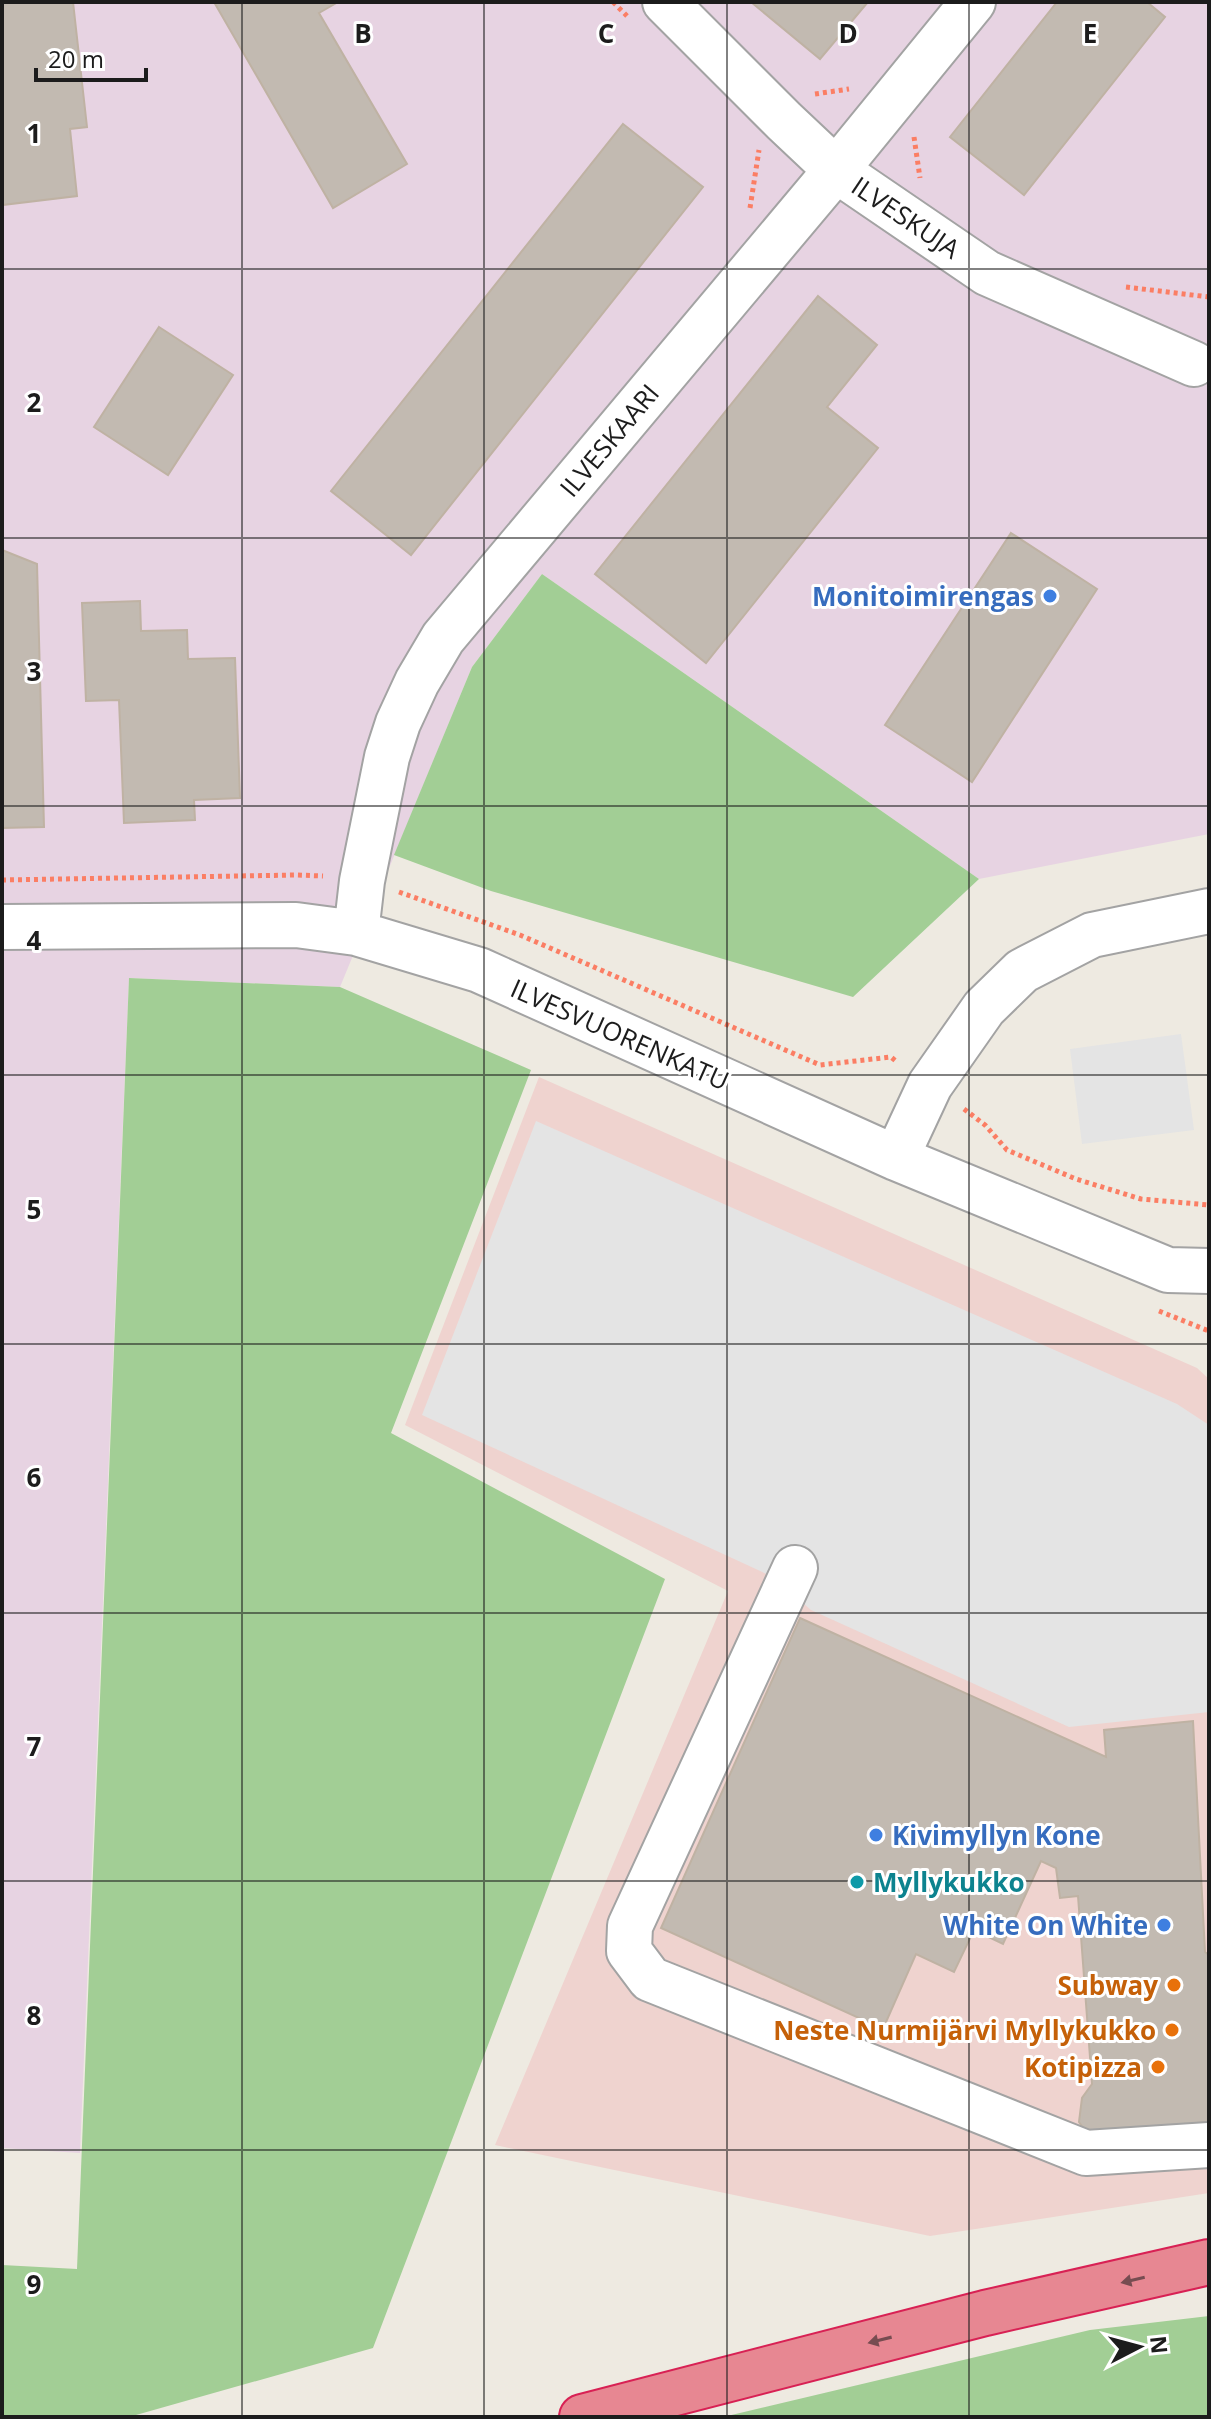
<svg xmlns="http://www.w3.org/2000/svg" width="1211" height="2419" font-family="'Open Sans',sans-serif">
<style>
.commercial{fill:#efd3cf}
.industrial{fill:#e7d3e2}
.forest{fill:#a2ce95}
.parking{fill:#e4e4e4}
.building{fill:#c2bab1;stroke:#bfb2a3;stroke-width:2}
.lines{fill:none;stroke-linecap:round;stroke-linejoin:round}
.minor-casing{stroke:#a3a3a3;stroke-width:48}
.highway-casing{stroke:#d82154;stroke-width:48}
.path{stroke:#fb7e64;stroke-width:5;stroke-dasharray:4 4;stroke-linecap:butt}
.minor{stroke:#fff;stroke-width:44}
.highway{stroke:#e78792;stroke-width:44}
.oneway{fill:#774c51}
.grid{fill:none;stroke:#1c1c1c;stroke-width:2;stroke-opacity:0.55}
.shop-dot{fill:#3f7fe0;stroke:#fff;stroke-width:3}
.culture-dot{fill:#0f9aa8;stroke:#fff;stroke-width:3}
.food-dot{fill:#e8710a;stroke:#fff;stroke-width:3}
.labels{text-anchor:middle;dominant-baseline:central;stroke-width:6;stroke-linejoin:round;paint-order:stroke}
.street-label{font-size:26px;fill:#1c1c1c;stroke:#fff}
.shop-label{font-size:26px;font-weight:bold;fill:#366cbe;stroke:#fff;text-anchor:end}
.culture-label{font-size:26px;font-weight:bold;fill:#0d838f;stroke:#fff;text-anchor:start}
.food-label{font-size:26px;font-weight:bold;fill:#c56008;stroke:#fff;text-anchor:end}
.grid-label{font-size:26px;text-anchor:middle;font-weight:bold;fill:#1c1c1c;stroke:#fff;stroke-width:6;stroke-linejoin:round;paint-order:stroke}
</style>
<rect width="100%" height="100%" fill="#eeeae1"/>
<path class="commercial" d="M539,1077L1197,1368L1209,1379V2193L930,2236L495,2145L728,1591L405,1425Z"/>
<path class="industrial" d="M2,2H1209V834L979,879L542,574L472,667L340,987L129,978L80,2153L2,2148Z"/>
<path class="forest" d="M542,574L979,879L853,997L491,891L394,855L472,667Z
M129,978L340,987L531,1070L391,1433L665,1579L373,2348L129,2417H2V2265L77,2269Z
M1209,2316V2417H723L1090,2330Z"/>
<path class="parking" d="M1181,1034L1194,1130L1082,1144L1070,1049Z
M536,1121L1177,1404L1209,1425V1712L1069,1727L811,1610L773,1577L422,1415Z"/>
<path class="building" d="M2,2H73L87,127L70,129L77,196L2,205Z
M214,2H338L319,13L407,164L333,208Z
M751,2H868L820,59Z
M1057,2H1147L1165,17L1024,195L950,137Z
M623,124L703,187L411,555L331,491Z
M818,296L877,345L827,407L878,448L706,663L595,574Z
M159,327L233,375L168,475L94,427Z
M1011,533L1097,589L972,782L885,725Z
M2,550L37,564L44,827L2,828Z
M140,601L141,631L187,630L188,659L235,658L240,798L194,800L195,820L124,823L119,700L86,701L82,603Z
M800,1618L1106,1757L1104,1730L1193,1721L1205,1952L1209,1955V2122L1145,2127L1135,2139L1089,2136L1079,2122L1082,2098L1092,2084L1078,1896L1060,1898L1056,1868L1041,1861L1003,1944L974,1930L954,1972L916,1954L883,2029L661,1928Z"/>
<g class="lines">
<defs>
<path id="minor" d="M665,2L784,121L836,170L987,273L1194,364
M2,927L296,925L356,933L479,970L896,1158L1168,1270L1209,1271
M356,933L362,881L387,757L398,723L417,682L443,638L836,170L973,2
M896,1158L930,1085L984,1008L1022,971L1092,935L1209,911
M795,1568L630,1926L629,1951L650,1979L1086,2153L1209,2145"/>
<path id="highway" d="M582,2417L985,2313L1209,2262"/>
</defs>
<use href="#minor" class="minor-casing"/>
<use href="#highway" class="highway-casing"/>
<path class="path" d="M613,2L627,16
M815,94L849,89
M914,137L920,178
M750,208L759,150
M1126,287L1209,297
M2,880L297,875L323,876
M399,892L520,935L820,1065L891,1057L897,1062
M964,1109L985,1125L1007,1150L1076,1179L1141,1199L1209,1205
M1159,1311L1209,1331"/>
<use href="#minor" class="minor"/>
<use href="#highway" class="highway"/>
</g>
<defs><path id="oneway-solid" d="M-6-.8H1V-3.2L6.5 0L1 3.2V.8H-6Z" transform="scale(2)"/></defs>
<g class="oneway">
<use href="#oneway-solid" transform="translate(1133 2280) rotate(167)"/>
<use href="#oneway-solid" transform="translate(880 2340) rotate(166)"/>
</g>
<path class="grid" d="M242,2V2417M484,2V2417M727,2V2417M969,2V2417M2,269H1209M2,538H1209M2,806H1209M2,1075H1209M2,1344H1209M2,1613H1209M2,1881H1209M2,2150H1209"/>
<g class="shop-dot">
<circle cx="1050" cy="596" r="8"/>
<circle cx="876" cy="1835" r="8"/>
<circle cx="1164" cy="1925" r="8"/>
</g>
<circle class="culture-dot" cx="857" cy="1882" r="8"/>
<g class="food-dot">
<circle cx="1174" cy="1985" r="8"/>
<circle cx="1172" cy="2030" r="8"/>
<circle cx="1158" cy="2067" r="8"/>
</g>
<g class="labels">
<g class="street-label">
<text transform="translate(906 217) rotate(34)">ILVESKUJA</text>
<text transform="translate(609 440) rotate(-50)">ILVESKAARI</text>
<text transform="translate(620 1034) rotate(24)">ILVESVUORENKATU</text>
</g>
<g class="shop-label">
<text x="1034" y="596">Monitoimirengas</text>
<text x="892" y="1835" text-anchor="start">Kivimyllyn Kone</text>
<text x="1148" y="1925">White On White</text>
</g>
<g class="culture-label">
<text x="873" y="1882">Myllykukko</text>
</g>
<g class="food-label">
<text x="1158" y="1985">Subway</text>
<text x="1156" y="2030">Neste Nurmijärvi Myllykukko</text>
<text x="1142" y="2067">Kotipizza</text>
</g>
</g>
<g class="grid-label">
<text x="363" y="43">B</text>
<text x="606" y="43">C</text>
<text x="848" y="43">D</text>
<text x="1090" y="43">E</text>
<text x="34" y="143">1</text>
<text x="34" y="412">2</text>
<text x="34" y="681">3</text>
<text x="34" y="950">4</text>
<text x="34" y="1219">5</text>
<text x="34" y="1487">6</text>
<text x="34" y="1756">7</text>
<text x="34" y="2025">8</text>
<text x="34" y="2294">9</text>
</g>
<rect width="1211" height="2419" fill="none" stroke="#1c1c1c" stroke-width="8"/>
<g transform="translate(1139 2347) rotate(84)" stroke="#ffffff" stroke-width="6" paint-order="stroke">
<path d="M0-6L14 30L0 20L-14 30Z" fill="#1c1c1c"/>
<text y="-12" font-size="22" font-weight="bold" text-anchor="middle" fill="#1c1c1c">N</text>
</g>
<path d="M36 68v12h110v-12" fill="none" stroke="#1c1c1c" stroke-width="4"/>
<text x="48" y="68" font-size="24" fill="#1c1c1c" stroke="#ffffff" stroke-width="6" paint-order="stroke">20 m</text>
</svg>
